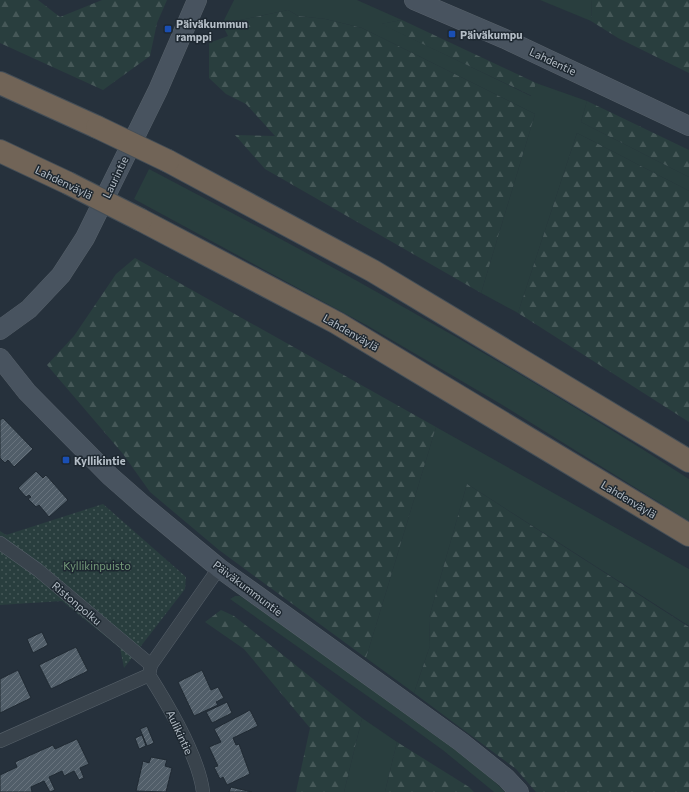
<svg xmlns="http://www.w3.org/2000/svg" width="689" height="792" font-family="Commissioner,sans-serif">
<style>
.grass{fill:#293e3e}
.forest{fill:url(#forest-firs)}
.park{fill:url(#park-dots)}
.building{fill:url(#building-hatch);stroke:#202a33}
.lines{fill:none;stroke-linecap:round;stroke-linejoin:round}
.street-casing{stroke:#57616a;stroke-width:14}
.secondary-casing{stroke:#57616a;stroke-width:20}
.highway-casing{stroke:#444e57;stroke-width:24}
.street{stroke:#39434c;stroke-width:13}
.secondary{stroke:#48535f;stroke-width:19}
.highway{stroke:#716457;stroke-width:22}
.highway-bridge-casing{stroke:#444e57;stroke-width:24;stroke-linecap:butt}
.highway-bridge{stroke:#716457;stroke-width:22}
.transit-dot{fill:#1a4fb4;stroke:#1e2831;stroke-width:1.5}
.labels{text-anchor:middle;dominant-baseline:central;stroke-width:3;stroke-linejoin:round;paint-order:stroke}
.poi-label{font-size:11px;font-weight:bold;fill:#b5bec7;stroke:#1e2831;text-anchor:start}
.street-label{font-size:11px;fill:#b5bec7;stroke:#1e2831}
.park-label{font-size:11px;fill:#759b7a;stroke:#1e2831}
</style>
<defs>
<pattern id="forest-firs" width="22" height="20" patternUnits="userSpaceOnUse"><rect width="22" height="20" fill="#293e3e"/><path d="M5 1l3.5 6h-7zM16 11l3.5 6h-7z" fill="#465858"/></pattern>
<pattern id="park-dots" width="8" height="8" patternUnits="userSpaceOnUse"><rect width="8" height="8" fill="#293e3e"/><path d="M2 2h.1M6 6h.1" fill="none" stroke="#465858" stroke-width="1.8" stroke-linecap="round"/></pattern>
<pattern id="building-hatch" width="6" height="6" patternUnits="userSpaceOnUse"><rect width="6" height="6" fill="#515e69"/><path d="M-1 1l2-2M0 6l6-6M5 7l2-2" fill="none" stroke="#68737d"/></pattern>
</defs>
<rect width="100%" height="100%" fill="#26313c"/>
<path class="grass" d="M234,0H357L402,20L382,24L531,96L536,83L587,101L581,122L689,177V191L577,133L518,313L481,293L535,114L362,28L325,19L298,16L288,10L222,24Z
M540,0H592L591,21Z
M149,169C333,265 514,366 689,479V521L499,403L368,326L134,199Z
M436,427L689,569V626L467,484L429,618L430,646L414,693L366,658Z
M235,596H240C297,634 352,674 407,715C440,739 476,762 505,792H494L444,751L400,719L230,599Z
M362,718L397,742L385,792H344Z"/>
<path class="forest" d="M0,0H38L60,17L102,0H167L157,23L150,56L103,90L0,43Z
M592,0H689V73L618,38L591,21Z
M288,10L298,16L325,19L362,28L535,114L481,293L265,169L235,135L275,136L246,104L226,94L209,78V43L228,36L222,24Z
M402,20L536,83L532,96L381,24Z
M587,101L689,150V177L581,122Z
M577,133L689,191V422L518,313Z
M135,258L436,427L366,658L219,550L150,492L123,454L47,365L74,336L116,274Z
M467,484L689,627V792H536L516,769L414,693L430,646L429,618Z
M221,610L234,616L362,718L344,792H296L310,728L244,649L205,622Z
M397,742L469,787L474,792H385Z"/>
<path class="park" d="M103,504L186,577L185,589L124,668L120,648L62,601L0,605V531L6,535Z"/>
<path class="building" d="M3,418L33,449L14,467L8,460L5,463L0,458V420Z
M36,471L43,478L46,475L68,500L49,517L39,505L36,507L28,499L31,497L29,495L26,497L18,488Z
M42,632L48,645L33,653L27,639Z
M76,647L88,671L51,689L39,665Z
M18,670L31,698L0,713V679Z
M202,670L211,690L218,687L224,698L216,702L218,705L194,716L178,682Z
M227,702L232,713L212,723L206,712Z
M250,710L258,726L233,738L236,745L239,744L250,774L227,785L223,777L220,779L214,767L218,766L209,747L221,742L214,729Z
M147,726L154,743L147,746L140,729Z
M142,735L146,746L139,749L135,738Z
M77,739L89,764L80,768L84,778L79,780L74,771L64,776L62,771L49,777L55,790L50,792L44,781L31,787L32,792H0V775L17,767L15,762L53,745L55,749Z
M151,757L167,760L165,766L172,768L166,792L136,791L143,761L149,763Z
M231,787L252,792H229Z"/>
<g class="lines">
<defs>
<path id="street" d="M0,543L38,570L151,665
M149,675C168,705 199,758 203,792
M0,741L149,675L151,665L219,568"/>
<path id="secondary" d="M414,0L505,39L689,126
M0,330L29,309L61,275L85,238L158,90L197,0
M0,358L27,392L110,476L143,505L219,568L461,742L506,778L519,792"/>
<path id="highway" d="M0,83L97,127
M0,151L68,183
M168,161L373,271L689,461
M141,220L337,323L689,535"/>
</defs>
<use href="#street" class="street-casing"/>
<use href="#secondary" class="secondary-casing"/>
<use href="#highway" class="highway-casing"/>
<use href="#street" class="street"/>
<use href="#secondary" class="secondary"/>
<use href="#highway" class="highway"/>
<defs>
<path id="highway-bridge" d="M97,127L168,161
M68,183L141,220"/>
</defs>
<use href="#highway-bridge" class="highway-bridge-casing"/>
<use href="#highway-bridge" class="highway-bridge"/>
</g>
<g class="transit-dot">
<rect x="164" y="25" width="8" height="8" rx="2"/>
<rect x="448" y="30" width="8" height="8" rx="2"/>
<rect x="62" y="456" width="8" height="8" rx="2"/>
</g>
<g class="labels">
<g class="poi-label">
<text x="176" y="23">Päiväkummun<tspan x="176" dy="13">ramppi</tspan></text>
<text x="460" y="34">Päiväkumpu</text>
<text x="74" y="460">Kyllikintie</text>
</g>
<g class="street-label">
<text transform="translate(553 61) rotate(25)">Lahdentie</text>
<text transform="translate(115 177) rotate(-64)">Laurintie</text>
<text transform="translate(64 182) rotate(26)">Lahdenväylä</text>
<text transform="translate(351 332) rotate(30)">Lahdenväylä</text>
<text transform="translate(629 499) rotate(31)">Lahdenväylä</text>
<text transform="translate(248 588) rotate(37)">Päiväkummuntie</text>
<text transform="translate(77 603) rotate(40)">Ristonpolku</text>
<text transform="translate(180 732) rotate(65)">Aulikintie</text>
</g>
<g class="park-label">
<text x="97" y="565">Kyllikinpuisto</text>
</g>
</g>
</svg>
